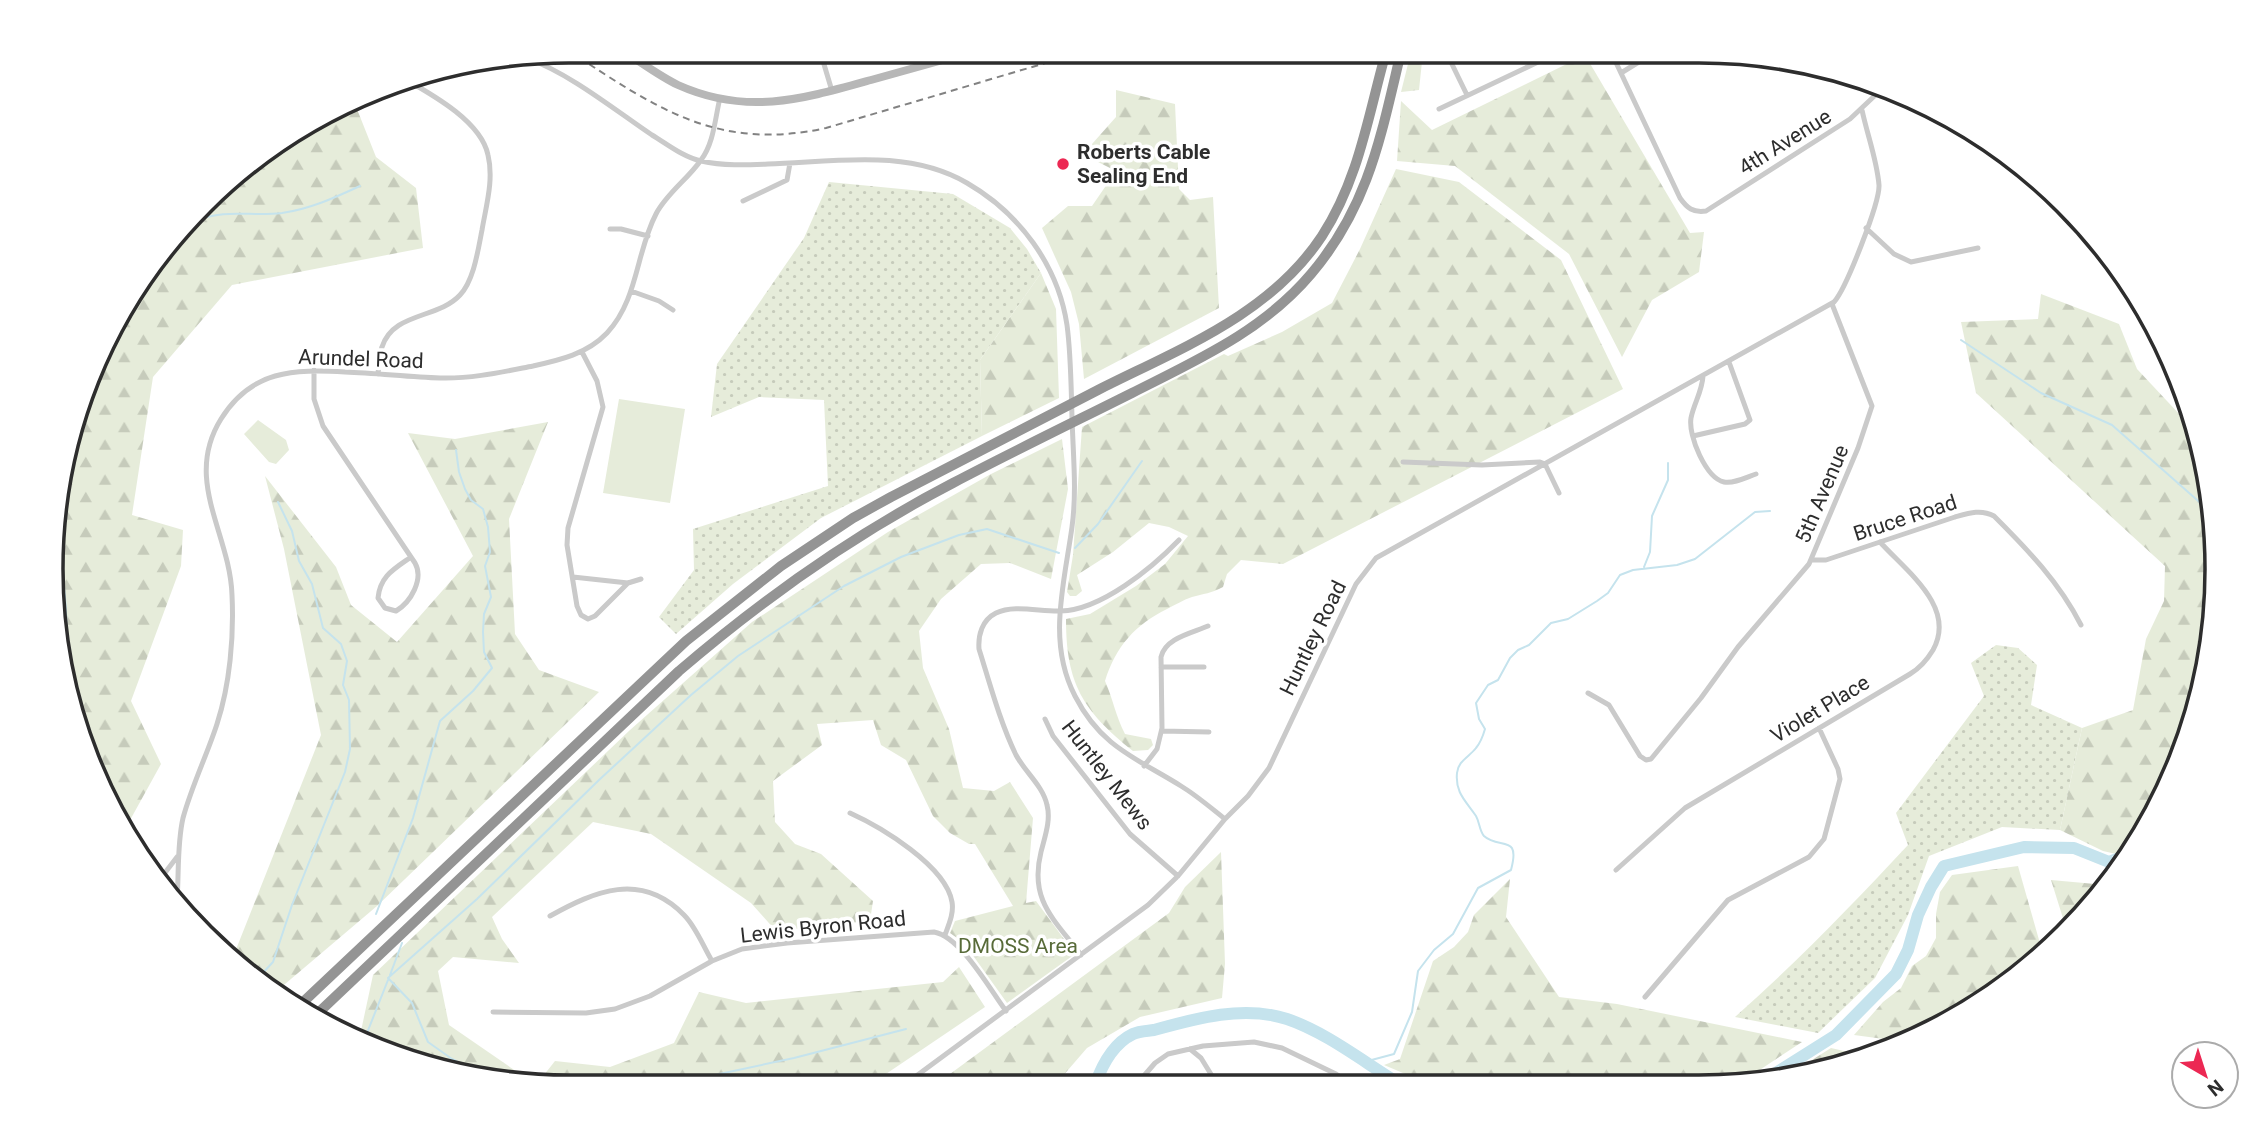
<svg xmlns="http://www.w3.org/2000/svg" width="2268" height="1138" font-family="Roboto,sans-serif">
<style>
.grass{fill:url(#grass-dots)}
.forest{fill:url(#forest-firs)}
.green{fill:#e6ecda}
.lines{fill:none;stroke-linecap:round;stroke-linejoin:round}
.stream{stroke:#c5e3ed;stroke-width:2}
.river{stroke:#c5e3ed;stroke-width:12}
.street{stroke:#cacaca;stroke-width:5}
.secondary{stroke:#b7b7b7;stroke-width:8}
.highway{stroke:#949494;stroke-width:10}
.rail{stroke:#828282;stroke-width:2;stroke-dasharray:7 5;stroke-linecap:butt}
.poi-dot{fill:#ec2853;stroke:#fff;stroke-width:2.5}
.labels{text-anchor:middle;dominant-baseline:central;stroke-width:7;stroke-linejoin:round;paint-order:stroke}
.street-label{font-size:21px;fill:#2d2d2d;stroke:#fff}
.poi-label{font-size:21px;font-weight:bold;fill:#2d2d2d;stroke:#fff;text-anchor:start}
.park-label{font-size:21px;fill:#586b39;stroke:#fff}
.rim{fill:none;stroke:#2d2d2d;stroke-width:3.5}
</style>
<defs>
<pattern id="grass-dots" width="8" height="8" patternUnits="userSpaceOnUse" patternTransform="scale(1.75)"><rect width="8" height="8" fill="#e6ecda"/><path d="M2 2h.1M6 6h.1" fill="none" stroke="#c6cbbb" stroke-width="1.8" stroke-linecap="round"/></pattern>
<pattern id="forest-firs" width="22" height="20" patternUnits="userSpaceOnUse" patternTransform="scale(1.75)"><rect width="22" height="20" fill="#e6ecda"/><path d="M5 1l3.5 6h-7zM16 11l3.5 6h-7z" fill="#c6cbbb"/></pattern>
</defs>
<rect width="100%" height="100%" fill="#fff"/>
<path class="grass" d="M829,182L953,194L1010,228L1027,249L1041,273L980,360L982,436L821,518L733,584L676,634L659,617L694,570L693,529L828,486L824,400L759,397L711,417L717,364L804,238Z
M1996,645L2018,648L2037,665L2031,705L2082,728L2060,830L2002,827L1929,856L1908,915L1875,978L1818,1033L1735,1017C1796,963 1853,904 1908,845L1896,813L1984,696L1971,663Z"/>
<path class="forest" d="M1411,52H1423L1419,90L1401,92Z
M1585,55L1690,233L1704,232L1699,272L1652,300L1622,357L1569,254L1455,166L1397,161L1401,101L1432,130Z
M1116,90L1175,104L1179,189L1190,200L1213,197L1219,308L1084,379L1079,324L1071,292L1042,228L1068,206H1092L1116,171L1096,161L1092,144L1116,117Z
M355,104L376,157L416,188L423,248L232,285L153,377L132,515L183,530L181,566L131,701L161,764L129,822L124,825L104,798L55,636L61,468L90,370L138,281L253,158Z
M1396,169L1459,182L1561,260L1623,389L1283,564L1241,560L1227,574L1223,587C1212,593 1203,594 1192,597C1183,600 1175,605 1167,609C1135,625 1116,646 1105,681C1113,699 1116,717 1125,734L1151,739L1153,745L1148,750L1133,751C1083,711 1066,684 1066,619L1090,614L1136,586L1165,564L1188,536L1169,527L1149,523L1113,552L1077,575L1082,591L1076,596H1070L1067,592L1073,555L1082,427L1224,354L1228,356L1282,332L1332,303L1360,249Z
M1041,273L1056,309L1059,398L982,436L980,360Z
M2041,294L2119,324L2137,369L2197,433L2213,501L2216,602L2200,703L2164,798L2125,856L2103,851L2060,830L2082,728L2133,710L2146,639L2164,601L2165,566L1976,393L1961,322L2038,319Z
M548,422L509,519L515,634L539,670L599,692L377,906L278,990L233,957L321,735L284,549L265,476L336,567L351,605L397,642L473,556L408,433L455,439Z
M1062,439L1068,489L1051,579L1010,563L981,564L941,599L919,631L923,668L949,729L963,788L994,791L1010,782L1033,818L1026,903L1036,901L1075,954L1007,1003L964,943L950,933L955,921L1013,906L975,844H969L950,833L933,816L906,760L881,745L873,720L817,724L822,745L773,781L775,822L795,844L821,854L873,901L870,921L776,931L751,903L651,834L593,822L492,917L502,939L519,963L453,957L438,971L449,1025L536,1085L555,1061L610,1067L674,1043L699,992L746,1003L943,982L959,967L985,1007L880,1078L857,1085L536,1086L435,1070L353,1039L361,1031L373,975L630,730L752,622L888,532L991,474Z
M1221,852L1225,964L1222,998L1140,1017L1087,1048L1055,1085H935L1169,913L1185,887Z
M2018,866L2043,954L2014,980L1906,1042L1854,1035L1883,1002L1901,988L1912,966L1926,956L1936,938V914L1940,892L1952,875Z
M1510,879L1506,917L1559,997L1617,1004L1802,1042L1740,1083L1429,1084L1384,1065L1400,1059L1433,961L1454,947L1468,932L1474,915Z
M2051,880L2106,885L2089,910L2067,931Z
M1831,1048L1866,1056L1806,1072L1796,1070Z"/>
<path class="green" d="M619,399L685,409L670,503L603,493Z
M258,420L286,440L289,450L276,464L269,462L244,434Z"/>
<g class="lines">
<path class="stream" d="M194,221C229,208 248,217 282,213C310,209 334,198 360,186
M1961,340L2041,393L2112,425L2213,514
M67,446L80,423L93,366
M58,542C64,583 70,624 64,665
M1075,548L1098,524L1142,461
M1644,567L1650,552L1652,516L1668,480V463
M2101,860L2131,848
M376,914L413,818L440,721L473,691L492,668L484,652L483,632L484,614L491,597L485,566L490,552L488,527L483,509L471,500L465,489L459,472L456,450
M390,975L402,943
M260,976L273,962L292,905L345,772L350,749L349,700L343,685L347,661L341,644L323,628L312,584L299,561L292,531L278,502
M363,1043L388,980
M1364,1062L1394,1054L1412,1012L1418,971L1434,950L1453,934L1478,888L1511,870C1521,833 1499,850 1484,836C1479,830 1480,823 1476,816C1466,801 1455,793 1457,773C1458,761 1469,757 1476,748C1481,742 1483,736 1485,729L1479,719L1476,703L1488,685L1498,680L1510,658L1518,650L1529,645L1551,623L1568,619L1597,601L1608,593L1620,575L1633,570L1677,565L1695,559L1755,512L1770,511
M492,1079L452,1059L428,1042L412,1003L388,978L477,899L599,780L691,695L738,656L844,586L901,557L959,535L987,529L1059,553
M663,1086L794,1058L906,1029"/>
<path class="river" d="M1760,1083L1836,1035L1896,974L1908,950L1918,915L1931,887L1944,866L2024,847L2074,848L2119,866
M1095,1085C1102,1065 1114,1043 1133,1034C1139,1031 1148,1031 1154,1030C1197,1018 1244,1005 1287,1019C1326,1032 1365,1063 1400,1084"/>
<path class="street" d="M820,51L832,91
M1611,52L1680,198C1687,208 1693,213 1706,211L1850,119L1884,87
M1447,54L1467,95
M527,58C572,75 612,108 652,135C667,144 683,157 701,161C723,166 746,165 768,164C834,162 907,148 967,183C1019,213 1058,265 1067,325C1071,355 1071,386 1072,417C1073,454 1077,491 1072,527C1064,585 1047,642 1075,696C1101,747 1136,758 1181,786C1196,795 1211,808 1225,819
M1621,73L1655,52
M1439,109L1559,52
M743,201L787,180L790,163
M1866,228L1894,254L1911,262L1978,248
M610,229H621L648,236
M631,291L659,301L673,310
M582,352L597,381L603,407L568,528L567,545L577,606L581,615L588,619L595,616L628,583
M314,370V399L323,426L415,563C424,579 411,602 396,611L385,608L378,598C380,576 394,569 411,557
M378,374C379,365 379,355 382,347C393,312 438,319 460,295C474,280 478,250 482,230C486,206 494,180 488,155C481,121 431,94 403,78
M1703,376C1702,392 1694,403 1691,418C1688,436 1706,478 1724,482C1734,484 1747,477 1756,474
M1693,436L1745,424L1750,420L1729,362
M1403,462L1482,465L1540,462L1545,464L1559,493
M1811,560H1826L1955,517C1969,513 1981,509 1994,516C2028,550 2059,582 2081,625
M573,577L628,583L641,579
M1161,667H1204
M1588,693L1609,705L1640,756L1646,760L1651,759L1701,698L1738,647L1809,564L1858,448L1872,406L1832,304
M1045,719L1053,736L1130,834L1178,876
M1162,731L1209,732
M1144,766L1157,749L1162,728L1161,657C1165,638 1192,633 1208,626
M850,813C881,827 946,866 952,902C954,913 949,924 945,935
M1616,870L1685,808L1910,674C1920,668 1927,660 1933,650C1957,607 1906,571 1880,542
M161,878L177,857
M177,900C179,873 177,844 183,818C192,785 207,755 217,724C230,684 234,636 232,595C230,533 183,480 221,419C251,370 294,369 345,372C377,373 408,377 440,378C471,379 502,372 533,366C560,360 587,354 607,333C638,300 636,252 656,214C667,193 688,179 701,160C714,143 715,118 720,98
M550,916C595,891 641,871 684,915C696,927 703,946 712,961
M1081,955C1054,919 1029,900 1041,852C1045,836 1051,820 1047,805C1043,786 1025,772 1016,755C1000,722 990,684 979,649C978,635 982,620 996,613C1014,604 1041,612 1061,611C1101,610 1152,568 1179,540
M1645,997L1728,900L1809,857L1824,839L1840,779L1838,769L1819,728
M493,1012L586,1013L615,1009L650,996L712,961L742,949L787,943L934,932C961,937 989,988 1006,1011
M1190,1049L1201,1058L1217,1084
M904,1085L1148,905L1178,876L1225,819L1248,796L1269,768L1356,584L1376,558L1834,302C1846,289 1880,202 1879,185C1877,160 1867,134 1862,110
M1136,1085L1155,1063L1168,1054L1203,1046L1254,1042L1282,1048L1336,1074L1351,1084"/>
<path class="secondary" d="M623,51C641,62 659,76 678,85C747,116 803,99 871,80C906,70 940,61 975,51"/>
<path class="highway" d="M300,1005L686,641L781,566L853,518L891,497C960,461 1029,426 1098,390C1179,349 1270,315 1322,236C1359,179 1368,116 1386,52
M315,1016L679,671C764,598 853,535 953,483C1012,452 1072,423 1132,393C1197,360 1263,331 1311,274C1369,206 1381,135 1401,52"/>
<path class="rail" d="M569,51C655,107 717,152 826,128L1086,51"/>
</g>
<circle class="poi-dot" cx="1063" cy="164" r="7"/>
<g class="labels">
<g class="street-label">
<text transform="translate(1785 142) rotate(-32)">4th Avenue</text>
<text transform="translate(361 359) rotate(2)">Arundel Road</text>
<text transform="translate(1822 494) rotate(-67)">5th Avenue</text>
<text transform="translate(1905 518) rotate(-18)">Bruce Road</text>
<text transform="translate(1313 638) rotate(-64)">Huntley Road</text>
<text transform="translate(1820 709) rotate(-31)">Violet Place</text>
<text transform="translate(1107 775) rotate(52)">Huntley Mews</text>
<text transform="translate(823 927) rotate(-6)">Lewis Byron Road</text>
</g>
<g class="poi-label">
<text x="1077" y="152">Roberts Cable<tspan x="1077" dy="24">Sealing End</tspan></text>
</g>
<g class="park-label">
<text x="1018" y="946">DMOSS Area</text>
</g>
</g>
<path d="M0 0H2268V1138H0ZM569 63H1699A506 506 0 0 1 2205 569V569A506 506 0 0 1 1699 1075H569A506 506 0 0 1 63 569V569A506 506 0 0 1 569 63Z" fill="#fff" fill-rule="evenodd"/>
<path class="rim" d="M569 63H1699A506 506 0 0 1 2205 569V569A506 506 0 0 1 1699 1075H569A506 506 0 0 1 63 569V569A506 506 0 0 1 569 63Z"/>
<g transform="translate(2205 1075) rotate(141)"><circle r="33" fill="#ffffff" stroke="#ababab" stroke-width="2"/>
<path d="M0-5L12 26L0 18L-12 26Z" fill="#ec2853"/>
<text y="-10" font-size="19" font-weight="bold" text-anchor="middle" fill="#2d2d2d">N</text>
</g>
</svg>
